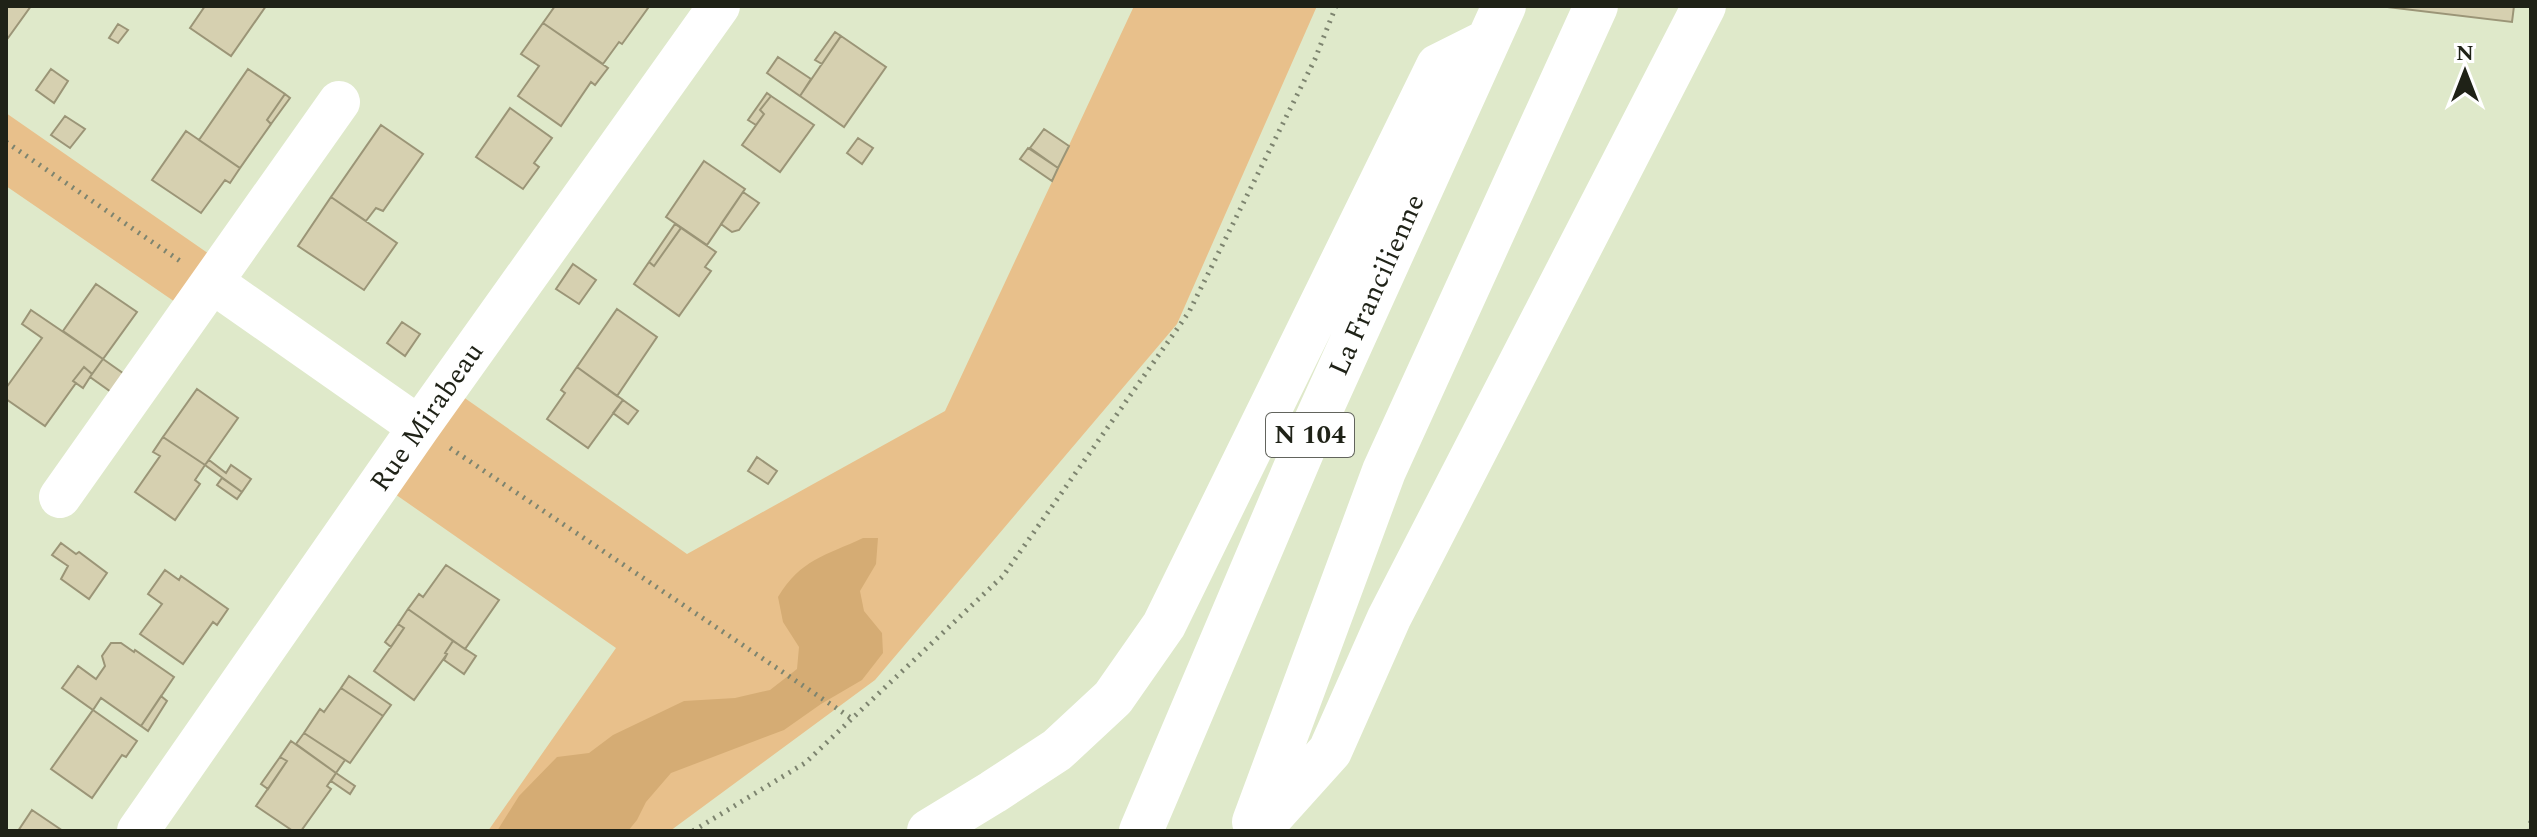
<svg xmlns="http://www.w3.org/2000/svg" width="2537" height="837" font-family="Spectral,serif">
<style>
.green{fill:#e8c08b}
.forest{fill:#d5ac74}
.building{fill:#d6d0b0;stroke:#9b9577;stroke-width:2}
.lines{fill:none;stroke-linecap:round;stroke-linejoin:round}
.path{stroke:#7d846f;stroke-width:5;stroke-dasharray:2 6;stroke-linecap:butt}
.minor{stroke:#fff;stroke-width:42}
.trunk{stroke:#fff;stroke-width:44}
.labels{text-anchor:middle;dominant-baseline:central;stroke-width:6;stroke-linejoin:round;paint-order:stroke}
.shield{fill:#fff;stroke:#62645d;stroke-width:2}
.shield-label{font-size:26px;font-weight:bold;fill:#1f2217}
.street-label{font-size:28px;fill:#1f2217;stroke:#fff}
</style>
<rect width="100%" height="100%" fill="#dfe9ca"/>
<path class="green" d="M1134,6H1317L1177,324L875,680L670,831H488L616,648L392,492L459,394L687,554L945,411Z
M6,113L212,256L178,304L6,186Z"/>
<path class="forest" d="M863,538H878L876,564L860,591L864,611L882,633L883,653L862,680L821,704L784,730L671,773L646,802L637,820L628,831H497L519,796L557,757L589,753L613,735L684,701L735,698L770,690L797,669L799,647L783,622L778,597C801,559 825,556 863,538Z"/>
<path class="building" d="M6,6H31L8,38L6,37Z
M205,6H266L231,56L190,28Z
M555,6H645L648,8L622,44L619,42L603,64L543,23Z
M2379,6H2514L2512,22Z
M543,23L608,68L595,85L591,82L561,126L518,96L539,66L521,54Z
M118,24L128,30L118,43L109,38Z
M835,32L841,36L822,64L815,60Z
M841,36L886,67L844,127L800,96Z
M778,57L811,79L800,96L767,73Z
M51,69L68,81L54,103L36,90Z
M248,69L285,94L267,120L271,124L240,168L199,140Z
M767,93L771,96L760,110L764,114L756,125L748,120Z
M285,94L290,98L271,124L267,120Z
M771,96L814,125L780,172L742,145L764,114L760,110Z
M510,108L552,138L534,163L539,167L523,189L476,157Z
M65,116L85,129L70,148L51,135Z
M381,125L423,154L383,211L376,208L366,221L331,197Z
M1044,129L1069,146L1058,168L1030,148Z
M186,131L240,168L230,183L225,180L201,213L152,180Z
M858,138L873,148L862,164L847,153Z
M1028,148L1058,168L1052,181L1020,159Z
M704,161L745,189L707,245L666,217Z
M743,192L759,203L739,230L732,232L721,224Z
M331,197L397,243L364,290L298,246Z
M675,224L681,228L654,266L649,262Z
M681,228L716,252L705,267L711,271L679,316L634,284L649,262L654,266Z
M573,264L596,280L579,304L556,289Z
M96,284L137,312L103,359L63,331Z
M617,309L657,337L617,396L577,367Z
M31,310L103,359L92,374L84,367L73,381L76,383L45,426L6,399V388L42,338L22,324Z
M402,322L420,334L405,356L387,343Z
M103,359L127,376L114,394L90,377Z
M84,367L92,374L83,388L73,381Z
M577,367L623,400L588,448L547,419L565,393L561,390Z
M197,389L238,418L205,465L163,437Z
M623,400L638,411L628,424L613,413Z
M163,437L205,465L195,480L200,484L175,520L135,492L160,456L153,452Z
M757,457L777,471L768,484L748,471Z
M209,460L226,473L231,465L251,479L242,492L205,465Z
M222,478L242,492L237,499L217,485Z
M61,543L76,554L79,552L107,573L89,599L61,579L68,566L52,555Z
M446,565L499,600L465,649L408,609L419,594L423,597Z
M165,570L179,580L181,576L228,609L217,625L213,622L183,664L140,634L162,604L148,594Z
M408,609L453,641L445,653L447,654L414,700L374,671L404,628L398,624Z
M398,624L404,628L391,647L385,642Z
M453,641L476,656L464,674L444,660L447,654L445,653Z
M111,643H121L134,652L135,650L174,677L141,726L101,698L93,710L62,688L78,666L96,679L105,666L102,656Z
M349,676L391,705L383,716L341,688Z
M341,688L383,716L350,763L304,733L320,709L324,712Z
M161,696L167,701L148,731L141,726Z
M93,710L137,741L126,757L122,755L92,798L51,769Z
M304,733L345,760L336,773L296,744Z
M291,741L336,773L327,786L331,789L301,831H293L256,806L287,761L280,757Z
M280,757L287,761L268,789L261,784Z
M336,773L355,786L350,794L331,781Z
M32,810L63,831H18Z"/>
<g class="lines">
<path class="path" d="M6,142L180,261
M450,448L851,718
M693,831L805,763L1003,576L1189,312L1315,59L1336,6
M2530,831L2531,820"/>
<path class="minor" d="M212,282L419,427
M60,497L339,102
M138,831L419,427L719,6"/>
<path class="trunk" d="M1254,822L1384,471L1596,6
M929,831L993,792L1057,750L1113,698L1164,625L1438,66L1486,42
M1141,831L1305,445L1504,6
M1258,831L1330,751L1389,618L1704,6"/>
</g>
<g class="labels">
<rect class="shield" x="1266" y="413" width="88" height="44" rx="6"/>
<g class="shield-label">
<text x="1310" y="435">N 104</text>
</g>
<g class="street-label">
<text transform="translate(1377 285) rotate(-66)">La Francilienne</text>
<text transform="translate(427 417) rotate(-55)">Rue Mirabeau</text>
</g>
</g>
<rect width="2537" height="837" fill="none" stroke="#1f2217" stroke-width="16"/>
<g transform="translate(2465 72)" stroke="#ffffff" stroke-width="6" paint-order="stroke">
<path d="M0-6L14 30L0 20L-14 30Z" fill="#1f2217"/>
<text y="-12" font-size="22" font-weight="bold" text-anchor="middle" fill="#1f2217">N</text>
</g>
</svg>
